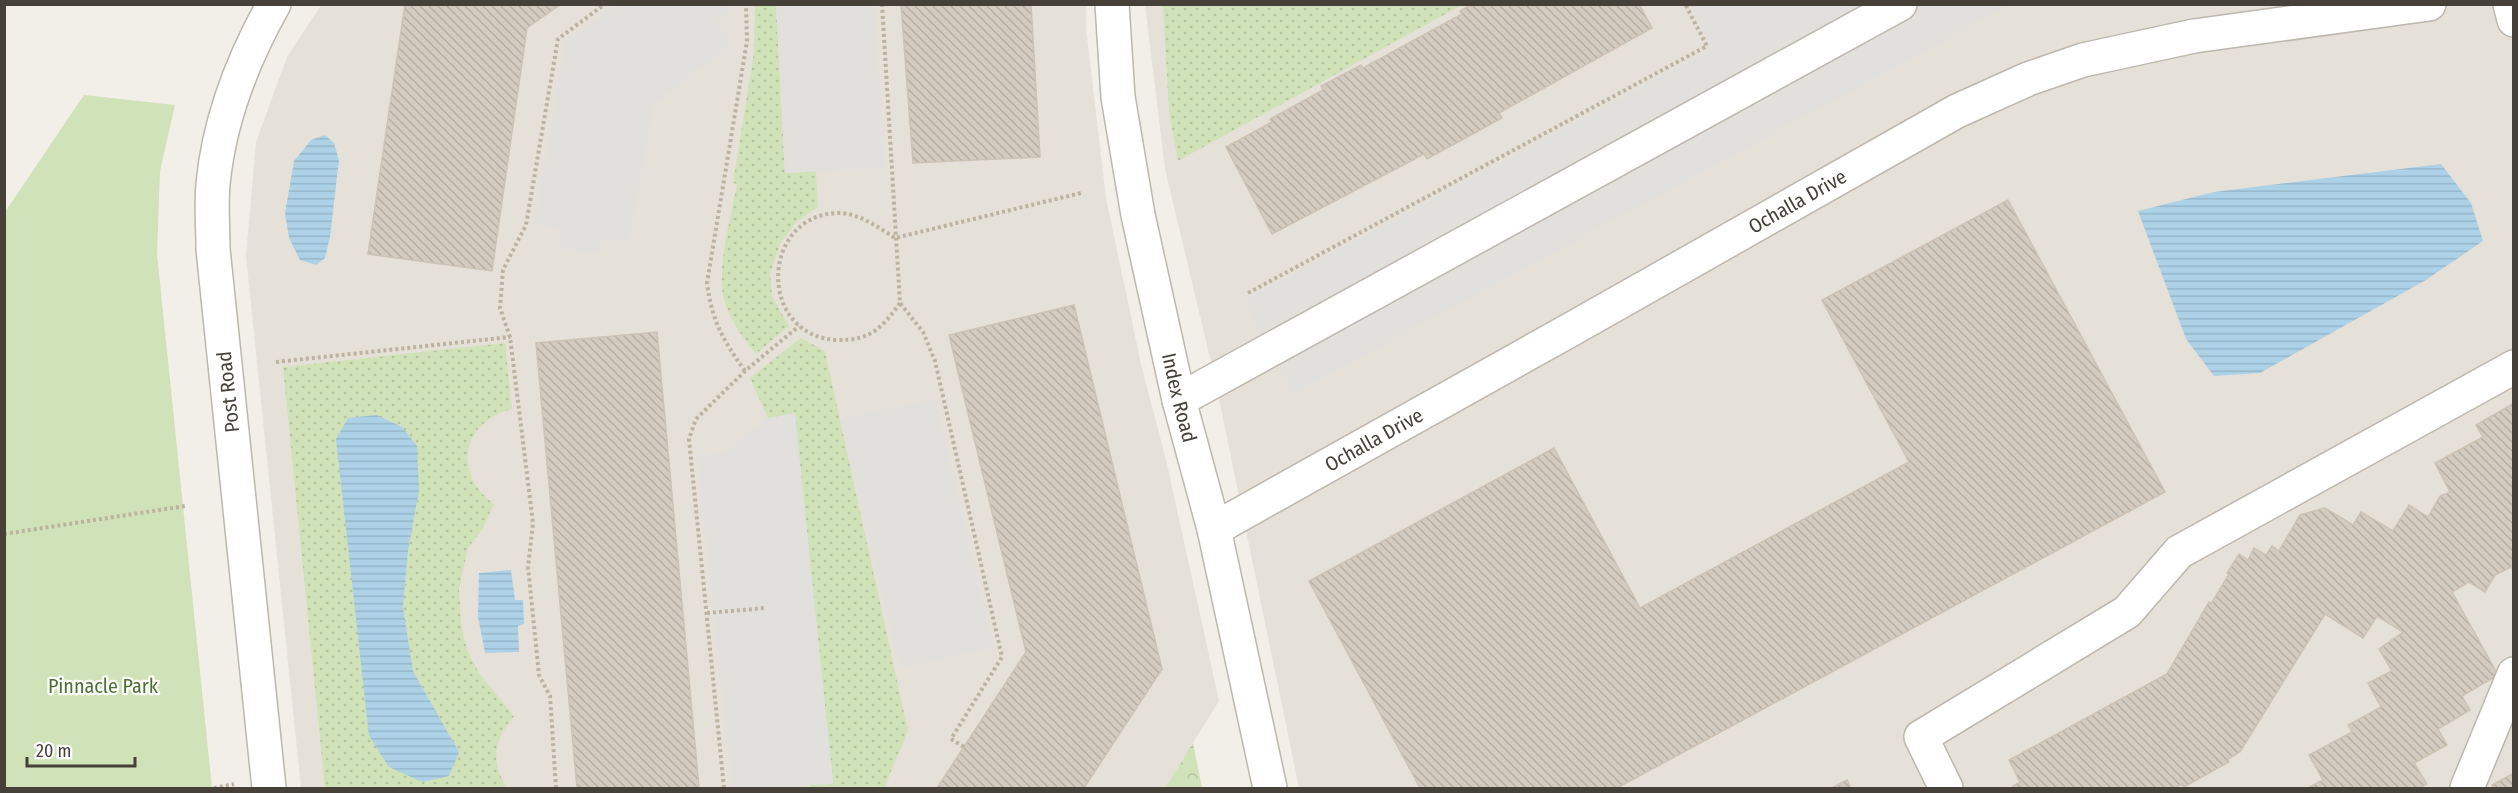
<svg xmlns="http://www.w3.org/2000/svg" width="2518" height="793" font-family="'Fira Sans Condensed',sans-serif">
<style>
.residential{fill:#e6e1d8}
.grass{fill:url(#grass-dots);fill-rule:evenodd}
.forest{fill:url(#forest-crowns)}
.park{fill:#d0e2b7}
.parking{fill:#e1e0dd}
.water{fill:url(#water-rules)}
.building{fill:url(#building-back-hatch);stroke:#cdc2b4;stroke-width:1.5}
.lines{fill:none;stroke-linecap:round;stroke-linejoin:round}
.minor-casing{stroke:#bdb7ad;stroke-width:36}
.path{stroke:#bdb2a0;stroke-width:4;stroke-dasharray:3 3;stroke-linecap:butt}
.minor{stroke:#fff;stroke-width:33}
.labels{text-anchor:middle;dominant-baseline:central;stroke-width:4.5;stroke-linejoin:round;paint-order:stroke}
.street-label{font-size:20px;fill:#454038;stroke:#fff}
.park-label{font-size:20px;fill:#4c7032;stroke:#fff}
</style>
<defs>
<pattern id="grass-dots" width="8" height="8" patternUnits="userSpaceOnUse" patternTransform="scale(1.5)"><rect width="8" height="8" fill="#d0e2b7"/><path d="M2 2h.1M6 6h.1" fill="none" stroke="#b4c39e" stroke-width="1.8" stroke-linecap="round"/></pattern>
<pattern id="forest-crowns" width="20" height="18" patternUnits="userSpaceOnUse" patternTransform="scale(1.5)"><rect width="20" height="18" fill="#d0e2b7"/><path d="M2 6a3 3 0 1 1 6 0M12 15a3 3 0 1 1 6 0" fill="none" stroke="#b4c39e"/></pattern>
<pattern id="water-rules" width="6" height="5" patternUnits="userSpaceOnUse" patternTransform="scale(1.5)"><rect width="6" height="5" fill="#add2e8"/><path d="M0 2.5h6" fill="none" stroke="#96b5c8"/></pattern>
<pattern id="building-back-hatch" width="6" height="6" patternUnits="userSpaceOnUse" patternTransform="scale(1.5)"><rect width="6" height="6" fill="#d3cbc0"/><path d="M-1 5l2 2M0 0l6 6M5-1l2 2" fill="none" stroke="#b6afa6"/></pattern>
</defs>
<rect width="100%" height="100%" fill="#f2efe9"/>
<path class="residential" d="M321,5H1086V28L1106,198L1141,364L1167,464L1219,701L1165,788H301L246,256L256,142L287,57Z
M1145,5H2499L2514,29L2513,788H1299L1214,375L1165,169Z"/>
<path class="grass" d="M755,5H776L785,173L816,171L818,207L797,221L780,244L770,274L772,296L789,326L756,354C744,339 733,324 726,306C714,273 731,219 737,184L733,183L754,52Z
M1163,5V4L1462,5L1178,161L1169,112Z
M801,338L825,351L908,731L884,788H810V785L833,783L794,414L768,418L750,378Z
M505,343L512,409C462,422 452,473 494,504L483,528L468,548L459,589L461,624L467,650L479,673L514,716C494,741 490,760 507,788H325L283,367ZM408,551L403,607L413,671L459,752L369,736Z"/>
<path class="forest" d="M1193,743L1202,788H1165Z"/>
<path class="park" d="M84,95L175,105L160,171L157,254L212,788H5V212Z"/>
<path class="parking" d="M619,4L729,5L732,8L716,21L731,44L654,104L629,241L602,239L597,253L559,248L561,228L535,225L565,43Z
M776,5H875L883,168L785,173Z
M1690,5H2010L1293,394L1245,300L1713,49Z
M934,399L994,647L900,668L840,419Z
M795,413L833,784L733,788L697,456L724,453L768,418Z"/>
<path class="water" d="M325,135L334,143L339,160L330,237L325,258L316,265L300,260L289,238L285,213L294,161L311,140Z
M2441,164L2471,203L2483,241L2426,280L2260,373L2214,376L2186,339L2138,211L2214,192Z
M377,415L402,427L417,446L419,490L408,551L403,607L413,671L459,752L449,776L422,782L389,767L369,736L336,439L348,418Z
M511,570L515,600H523L524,624L518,626L519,652L485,653L478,617L479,573Z"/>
<path class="building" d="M405,4H561L527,28L492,271L368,254Z
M901,4H1031L1040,157L913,163Z
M1472,4H1639L1652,28L1499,113L1502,118L1427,159L1424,154L1272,234L1226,147L1272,122L1270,119L1323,90L1321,86L1361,65L1363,68L1462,14L1460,11Z
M2008,200L2165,492L1617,788H1420L1309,581L1554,448L1640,608L1909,462L1822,300Z
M1074,305L1162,669L1084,788H937L1026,652L949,335Z
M657,332L699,788H577L536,343Z
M2514,403V571L2511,567L2495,575L2485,592L2469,582L2452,592L2498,675L2462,696L2470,710L2438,729L2447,745L2414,763L2427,784L2420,788H2308L2323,780L2309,755L2352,732L2348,725L2381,707L2368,683L2392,671L2379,649L2403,632L2377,616L2363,638L2325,614L2240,752L2228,759L2229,762L2184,787L2182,784L2173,788H2014L2013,786L2020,782L2009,760L2167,674L2209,602L2211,604L2229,574L2227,573L2239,554L2248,560L2254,548L2266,555L2272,546L2279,551L2300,515L2325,508L2353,525L2361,512L2393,531L2409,505L2428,517L2440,496L2450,492L2435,463L2483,437L2476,425Z
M2514,773V788H2494L2492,785Z
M1847,780L1851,788H1832Z"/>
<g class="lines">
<defs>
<g id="minor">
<path id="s1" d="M1112,4L1118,97L1138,215L1179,400L1214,529L1270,788"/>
<path d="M2510,4L2514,20"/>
<path d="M1179,400L1900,4"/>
<path id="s2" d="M1214,529L1570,330L1957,111L2028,79L2083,60L2194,36L2429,4"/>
<path d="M269,788L213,249C213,228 211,205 213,184C219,121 243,59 274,4"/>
<path d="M1946,788L1921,737L2127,612L2179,552L2514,367"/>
<path d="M2467,788L2514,674"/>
</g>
</defs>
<use href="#minor" class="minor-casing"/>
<path class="path" d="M882,4L900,303L923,332L935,361L1002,657L951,739L964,747
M1248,293L1707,46L1685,4
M900,303C882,328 870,341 837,340C757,336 760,216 837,213C857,212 878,227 895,238L1081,193
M276,362L510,337
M745,371C723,340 712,321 707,283L747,41L746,4
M4,534L185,506
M707,613L765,608
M214,788L234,784
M556,788L550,696L539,675L528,567L533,523L510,337L500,308L503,270L526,225L558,39L605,4
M724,788L689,439L696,419L745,371L799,326"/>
<use href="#minor" class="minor"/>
</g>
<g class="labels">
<g class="street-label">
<text stroke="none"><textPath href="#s2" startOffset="669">Ochalla Drive</textPath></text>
<text transform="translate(228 392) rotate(-96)">Post Road</text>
<text stroke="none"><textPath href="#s1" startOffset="400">Index Road</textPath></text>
<text stroke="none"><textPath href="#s2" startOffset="183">Ochalla Drive</textPath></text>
</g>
<g class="park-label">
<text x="103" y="686">Pinnacle Park</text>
</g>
</g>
<rect width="2518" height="793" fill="none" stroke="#454038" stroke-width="12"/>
<path d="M27 757v9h108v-9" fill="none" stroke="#454038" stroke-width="3"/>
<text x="36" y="757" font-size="18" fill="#454038" stroke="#ffffff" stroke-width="4.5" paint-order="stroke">20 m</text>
</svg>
